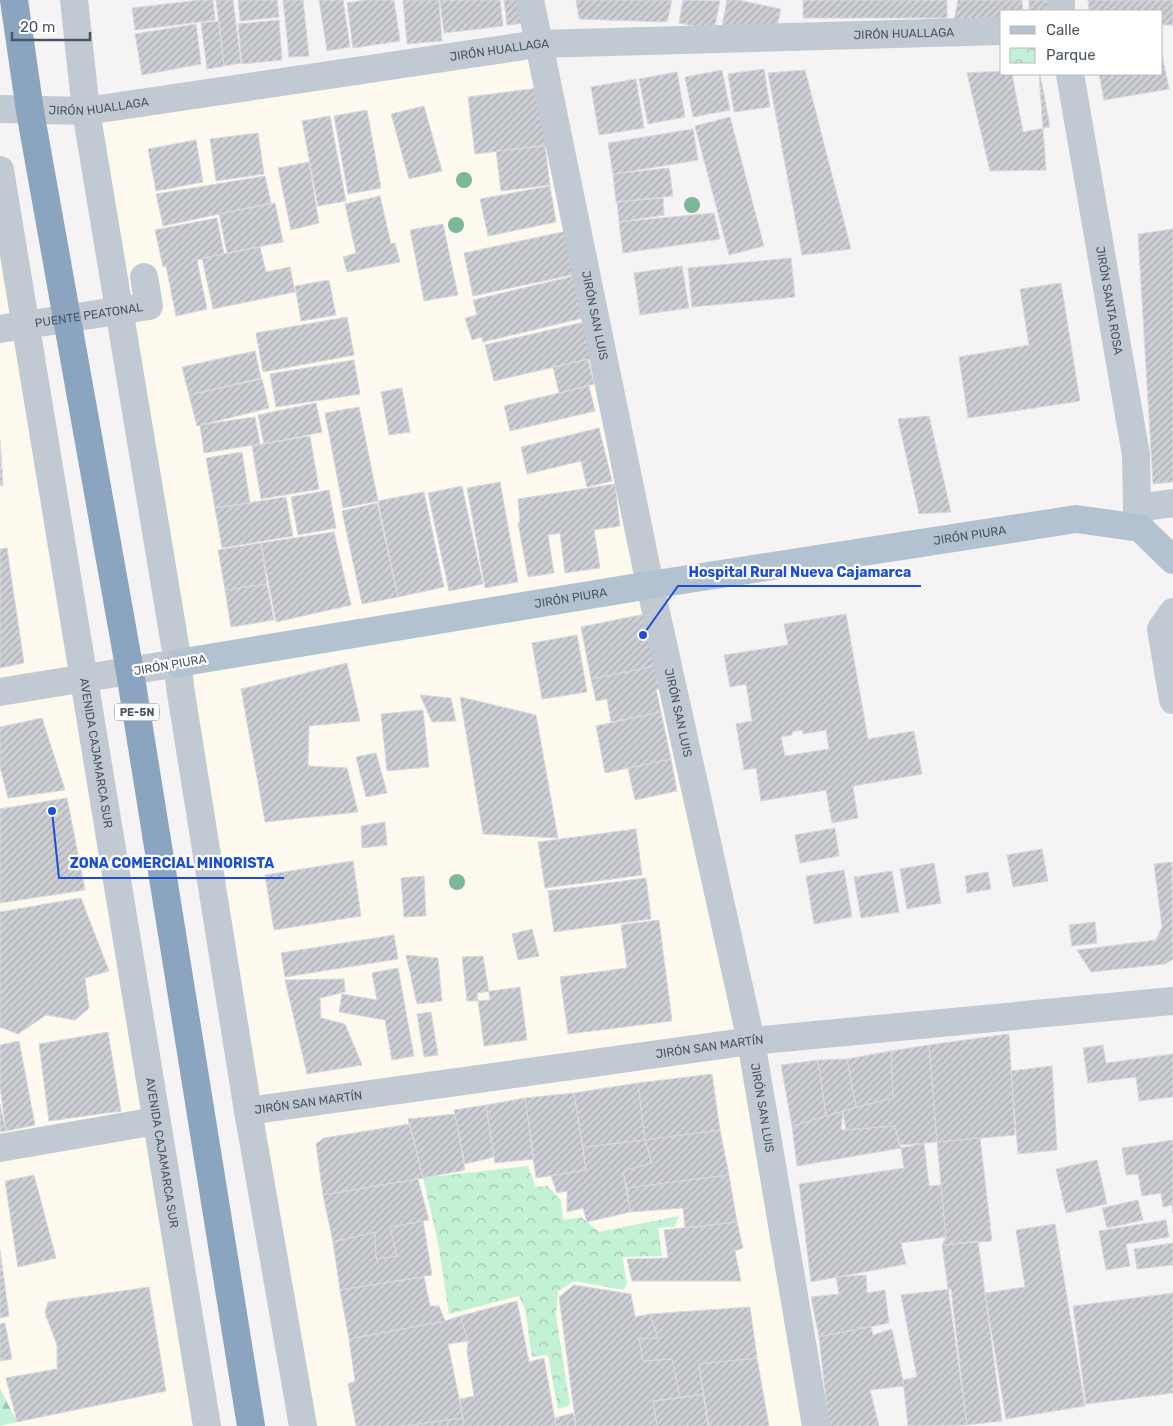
<svg xmlns="http://www.w3.org/2000/svg" width="1173" height="1426" font-family="Rubik,sans-serif">
<style>
.commercial{fill:#fdf9ef}
.forest{fill:url(#forest-firs)}
.park{fill:url(#park-crowns)}
.building{fill:url(#building-hatch);stroke:#d7d9de;fill-rule:evenodd}
.lines{fill:none;stroke-linecap:round;stroke-linejoin:round}
.minor{stroke:#c1cad2;stroke-width:28}
.major{stroke:#b3c2d1;stroke-width:28}
.highway{stroke:#8ba5c1;stroke-width:28}
.tree{fill:#7bb799}
.labels{text-anchor:middle;dominant-baseline:central;stroke-width:4.5;stroke-linejoin:round;paint-order:stroke}
.shield{fill:#fff;stroke:#808990;stroke-width:1}
.shield-label{font-size:11px;font-weight:bold;fill:#4a5661}
.street-label{font-size:12px;fill:#4a5661;stroke:#fff}
.leader{fill:none;stroke:#1d4ed8;stroke-width:2}
.callout-dot{fill:#1d4ed8;stroke:#fff;stroke-width:2}
.callout-label{font-size:14px;text-anchor:middle;font-weight:bold;fill:#1d4ed8;stroke:#fff;stroke-width:4.5;stroke-linejoin:round;paint-order:stroke}
</style>
<defs>
<pattern id="forest-firs" width="22" height="20" patternUnits="userSpaceOnUse" patternTransform="scale(1.25)"><rect width="22" height="20" fill="#c3f1d5"/><path d="M5 1l3.5 6h-7zM16 11l3.5 6h-7z" fill="#a0c6b0"/></pattern>
<pattern id="park-crowns" width="20" height="18" patternUnits="userSpaceOnUse" patternTransform="scale(1.25)"><rect width="20" height="18" fill="#c3f1d5"/><path d="M2 6a3 3 0 1 1 6 0M12 15a3 3 0 1 1 6 0" fill="none" stroke="#a0c6b0"/></pattern>
<pattern id="building-hatch" width="6" height="6" patternUnits="userSpaceOnUse" patternTransform="scale(1.25)"><rect width="6" height="6" fill="#cdcfd5"/><path d="M-1 1l2-2M0 6l6-6M5 7l2-2" fill="none" stroke="#a8abb0"/></pattern>
</defs>
<rect width="100%" height="100%" fill="#f5f3f3"/>
<path class="commercial" d="M538,44L813,1426H307L86,111Z
M0,196L207,1426H0Z"/>
<path class="forest" d="M0,1388L17,1422L0,1426Z"/>
<path class="park" d="M528,1166L536,1187L548,1186L561,1201L563,1220L581,1217L599,1232L679,1216L674,1227L658,1228L662,1256L622,1257L627,1283L624,1290L574,1281L558,1291L556,1316L570,1405L558,1409L548,1355L532,1357L525,1309L519,1296L449,1314L438,1242L423,1178Z"/>
<path class="building" d="M200,0H213L215,20L135,30L132,8Z
M216,0H233L241,63L224,66Z
M238,0H277L279,17L240,21Z
M283,0H303L309,56L289,57Z
M319,0H343L350,47L327,51Z
M365,0H394L400,41L353,48L347,3Z
M403,0H439L442,41L407,44Z
M440,0H500L503,26L444,33Z
M504,0H522L525,23L507,25Z
M576,0H672L667,22L579,19Z
M683,0L720,1L714,30L679,23Z
M727,0H738L781,9L775,35L721,31Z
M803,0H947V18H803Z
M958,0H1022L1023,11H1002V19L954,20Z
M1029,0H1056V11H1029Z
M1088,0H1173V25H1162V11H1089Z
M279,20L282,60L242,64L238,24Z
M219,21L224,66L207,69L201,23Z
M196,24L201,64L142,75L135,34Z
M1162,54L1169,89L1104,100L1099,74H1162Z
M764,69L770,107L734,112L728,74Z
M722,70L730,110L693,117L685,77Z
M805,70L851,249L802,255L768,73Z
M1002,71V74H1039L1046,170L990,171L967,73Z
M677,72L685,117L648,124L639,79Z
M1012,74H1040L1050,127L1023,132Z
M636,79L644,128L599,135L591,87Z
M539,88L547,145L475,154L468,97Z
M424,106L442,171L409,179L391,114Z
M367,110L381,188L348,194L334,116Z
M330,116L346,201L318,206L302,121Z
M730,117L764,246L729,255L695,126Z
M693,129L698,160L613,174L608,143Z
M258,133L264,174L216,181L210,139Z
M196,140L203,182L156,191L148,149Z
M545,146L550,185L501,191L496,151Z
M309,162L319,223L291,230L278,168Z
M669,168L673,196L616,202L613,174Z
M265,176L271,203L163,226L156,194Z
M550,186L556,222L488,236L480,199Z
M380,196L391,244L395,243L400,262L347,272L343,257L356,253L345,204Z
M663,198L664,215L619,222L617,202Z
M275,203L283,242L227,253L219,214Z
M714,213L720,239L623,253L619,222Z
M217,218L224,254L197,260L207,309L176,316L166,266L163,267L155,230Z
M443,224L458,295L424,301L410,230Z
M1173,229V482L1153,484L1138,234Z
M567,231L576,274L473,296L464,253Z
M260,247L266,272L290,267L295,292L213,309L202,258Z
M791,258L795,297L692,307L688,268Z
M682,266L689,308L640,315L634,273Z
M578,275L587,317L483,342L482,337L472,340L465,318L477,315L473,300Z
M329,280L336,315L301,321L295,286Z
M1061,283L1080,401L968,418L959,357L1029,345L1020,289Z
M347,317L354,355L263,372L256,333Z
M584,322L593,358L494,381L485,345Z
M255,351L261,378L189,395L182,367Z
M588,359L594,384L559,393L553,367Z
M354,360L360,394L276,407L270,374Z
M262,379L269,408L197,426L189,395Z
M589,386L595,411L510,431L504,406Z
M402,388L410,432L389,435L381,392Z
M316,403L322,432L264,444L258,415Z
M359,407L378,501L343,508L325,413Z
M929,416L951,512L919,514L898,419Z
M255,417L260,444L204,453L200,425Z
M599,428L612,481L587,487L581,461L527,474L521,447Z
M310,436L319,489L261,499L252,446Z
M0,440L3,485L0,486Z
M242,452L250,503L215,508L206,458Z
M500,482L518,582L485,588L467,488Z
M615,484L620,526L594,530L600,568L565,573L560,533L548,535L554,573L528,577L518,523H520L518,499Z
M462,486L483,584L449,591L428,493Z
M329,490L336,528L298,535L291,497Z
M424,492L444,587L398,597L378,501Z
M286,497L293,536L222,548L215,508Z
M377,503L398,597L362,604L342,511Z
M334,532L351,605L276,622L261,543Z
M261,543L267,584L225,590L218,550Z
M7,548L24,663L0,668V549Z
M267,584L274,620L231,627L225,590Z
M645,614L655,666L591,679L581,627Z
M846,614L868,739L914,731L922,774L853,786L858,818L832,823L826,790L761,801L756,768L744,770L736,724L752,721L746,684L730,687L724,655L788,645L784,624ZM802,730L803,734L826,730L829,749L785,756L781,737L792,735V732Z
M577,635L587,692L542,699L532,643Z
M347,663L360,721L309,726L308,766L347,768L358,812L265,822L241,689Z
M655,666L660,689H656L661,712L611,722L607,699L596,701L591,679Z
M420,695L451,698L456,721L432,722Z
M460,697L536,715L558,838L483,834Z
M423,710L429,767L387,771L381,714Z
M661,712L671,759L605,773L596,726Z
M42,718L65,790L8,798L0,767V727Z
M376,753L387,793L366,797L356,757Z
M671,759L677,791L635,800L628,768Z
M67,798L85,890L0,903V809Z
M385,822L387,845L362,848L361,826Z
M835,828L839,856L800,863L795,835Z
M636,829L642,875L545,888L538,842Z
M1042,849L1048,881L1013,887L1007,855Z
M353,861L361,916L274,930L265,875Z
M1172,862L1173,959L1165,964L1091,972L1077,950L1156,940L1162,927L1154,864Z
M934,863L941,903L907,909L900,869Z
M844,870L852,917L814,924L806,876Z
M892,871L899,912L861,918L854,877Z
M988,872L991,889L967,893L965,876Z
M424,876L426,916L404,917L401,878Z
M646,878L651,919L554,932L548,891Z
M81,898L109,971L85,978L89,1008L75,1020L46,1015L18,1034L0,1027V912Z
M659,920L672,1021L568,1034L560,977L627,968L621,925Z
M1095,922L1097,943L1072,946L1069,925Z
M532,929L539,956L518,960L512,934Z
M394,935L398,959L285,977L281,953Z
M406,955L438,958L442,1001L417,1004Z
M483,956L490,1000L467,1001L462,957Z
M398,968L414,1056L392,1060L385,1020L339,1012L342,994L377,1000L372,973Z
M344,979L345,992L320,998L321,1018L345,1024L362,1065L307,1074L285,980Z
M520,987L527,1040L484,1046L477,993Z
M431,1012L438,1055L424,1057L417,1014Z
M108,1032L121,1111L49,1121L39,1044Z
M1009,1034L1015,1135L937,1142L929,1045Z
M19,1041L35,1125L6,1131L0,1087V1045Z
M929,1045L937,1142L899,1145L895,1126L846,1130L843,1111L893,1098L891,1051Z
M1103,1045L1106,1063L1173,1054V1097L1139,1101L1136,1077L1088,1083L1083,1048Z
M891,1051L893,1098L856,1107L847,1059Z
M847,1059L856,1107L826,1116L818,1060Z
M818,1060L826,1116L792,1126L781,1065Z
M1052,1066L1057,1150L1018,1154L1011,1071Z
M712,1074L720,1130L645,1140L638,1083Z
M638,1083L645,1140L583,1147L574,1093Z
M574,1093L586,1170L536,1178L525,1098Z
M525,1098L534,1159L495,1163L486,1105Z
M0,1104L6,1131L0,1132Z
M486,1105L494,1157L465,1164L454,1110Z
M843,1111L841,1130L895,1126L901,1148L797,1166L792,1126Z
M455,1114L465,1170L423,1178L408,1119Z
M410,1124L423,1178L323,1195L316,1144L324,1138Z
M720,1130L729,1175L627,1188L623,1171L652,1163L645,1140Z
M980,1138L992,1241L942,1245L946,1237L937,1142Z
M645,1140L652,1163L623,1171L630,1212L587,1222L583,1208L567,1212V1191L557,1193L551,1176L586,1170L583,1147Z
M1173,1140V1213L1172,1205L1163,1207L1161,1193L1142,1196L1138,1174L1126,1175L1122,1148Z
M924,1143L929,1186L941,1185L946,1237L901,1243L906,1264L811,1282L799,1184L904,1168L901,1148Z
M1097,1160L1107,1204L1066,1213L1056,1169Z
M34,1175L56,1258L18,1267L5,1181Z
M729,1175L737,1222L685,1228L683,1208L630,1212L627,1188Z
M418,1179L429,1220L390,1227L397,1256L376,1259L375,1232L333,1242L323,1195Z
M1138,1200L1143,1220L1107,1228L1102,1208Z
M1166,1220L1169,1237L1126,1244L1130,1266L1106,1270L1099,1231Z
M423,1221L432,1275L340,1290L333,1242L375,1232L376,1259L397,1256L390,1227Z
M737,1222L743,1248L735,1251L741,1281H632L627,1259L668,1258L664,1230Z
M1055,1224L1085,1406L1006,1419L985,1293L1025,1287L1016,1230Z
M978,1241L1002,1421L967,1425L942,1245Z
M1173,1243V1265L1137,1269L1134,1249Z
M0,1250L9,1316L0,1318Z
M866,1275L867,1293L885,1290L889,1323L819,1337L811,1297L839,1294L836,1277Z
M424,1277L430,1306H439L445,1321L349,1339L340,1290Z
M574,1285L631,1294L635,1317L650,1314L658,1338L639,1339L643,1361L672,1359L680,1398L653,1401L657,1426H576L559,1297Z
M149,1287L166,1391L17,1422L6,1378L57,1369V1345L45,1313L48,1302Z
M951,1289L967,1425L908,1426L903,1380L917,1377L901,1295Z
M1173,1293V1393L1086,1404L1073,1306Z
M517,1301L529,1362L544,1358L556,1426H464L460,1399L474,1396L467,1351L468,1341L460,1316Z
M750,1307L757,1358L699,1364L703,1394L680,1398L672,1359L643,1361L639,1339L658,1338L650,1314Z
M460,1316L468,1341L448,1344L463,1418L403,1426H356L348,1384L355,1381L349,1339L445,1321Z
M5,1323L12,1359L0,1361V1324Z
M871,1326L873,1335L892,1329L904,1386L870,1390L879,1426H829L819,1337Z
M757,1358L769,1426H709L699,1364Z
M703,1394L708,1426H657L653,1401Z
M573,1413L576,1426H556L555,1418Z
M463,1418L464,1426H403Z"/>
<g class="lines">
<g class="minor">
<path d="M74,0L86,111L178,663L180,687L248,1111L303,1426"/>
<path id="s1" d="M530,0L650,585L751,1041L816,1426"/>
<path d="M1061,0V11"/>
<path id="s2" d="M1070,74L1136,455L1137,508L1140,528"/>
<path id="s3" d="M0,109L86,111L538,44L1002,31"/>
<path id="s4" d="M0,170L207,1426"/>
<path id="s5" d="M0,329L149,306L144,277"/>
<path d="M1137,508L1173,503"/>
<path d="M1173,612L1161,629L1173,700"/>
<path d="M0,692L178,663"/>
<path id="s6" d="M248,1111L751,1041L1173,1001"/>
<path d="M0,1148L156,1121"/>
</g>
<path class="major" id="s7" d="M178,663L650,585L1076,519L1140,528L1173,560"/>
<path class="highway" d="M14,0L30,111L130,672L251,1426"/>
</g>
<g class="tree">
<circle cx="464" cy="180" r="8"/>
<circle cx="692" cy="205" r="8"/>
<circle cx="456" cy="225" r="8"/>
<circle cx="457" cy="882" r="8"/>
</g>
<g class="labels">
<rect class="shield" x="114.5" y="703.5" width="45" height="17" rx="4"/>
<g class="shield-label">
<text x="137" y="712">PE-5N</text>
</g>
<g class="street-label">
<text stroke="none"><textPath href="#s3" startOffset="909">JIRÓN HUALLAGA</textPath></text>
<text stroke="none"><textPath href="#s3" startOffset="504">JIRÓN HUALLAGA</textPath></text>
<text stroke="none"><textPath href="#s3" startOffset="99">JIRÓN HUALLAGA</textPath></text>
<text stroke="none"><textPath href="#s2" startOffset="230">JIRÓN SANTA ROSA</textPath></text>
<text stroke="none"><textPath href="#s5" startOffset="90">PUENTE PEATONAL</textPath></text>
<text stroke="none"><textPath href="#s1" startOffset="322">JIRÓN SAN LUIS</textPath></text>
<text stroke="none"><textPath href="#s7" startOffset="802">JIRÓN PIURA</textPath></text>
<text stroke="none"><textPath href="#s7" startOffset="398">JIRÓN PIURA</textPath></text>
<text transform="translate(170 665) rotate(-10)">JIRÓN PIURA</text>
<text stroke="none"><textPath href="#s1" startOffset="728">JIRÓN SAN LUIS</textPath></text>
<text stroke="none"><textPath href="#s4" startOffset="591">AVENIDA CAJAMARCA SUR</textPath></text>
<text stroke="none"><textPath href="#s6" startOffset="466">JIRÓN SAN MARTÍN</textPath></text>
<text stroke="none"><textPath href="#s6" startOffset="61">JIRÓN SAN MARTÍN</textPath></text>
<text stroke="none"><textPath href="#s1" startOffset="1132">JIRÓN SAN LUIS</textPath></text>
<text stroke="none"><textPath href="#s4" startOffset="996">AVENIDA CAJAMARCA SUR</textPath></text>
</g>
</g>
<path class="leader" d="M643 635L678 586H921M52 811L59 878H284"/>
<g class="callout-dot">
<circle cx="643" cy="635" r="5"/>
<circle cx="52" cy="811" r="5"/>
</g>
<g class="callout-label">
<text x="800" y="577">Hospital Rural Nueva Cajamarca</text>
<text x="172" y="868">ZONA COMERCIAL MINORISTA</text>
</g>
<rect x="1000" y="10" width="162" height="65" fill="#ffffff" stroke="#b7bbc0"/>
<rect x="1010" y="26" width="25" height="8" fill="#b3c2d1" stroke="#b7bbc0"/>
<text x="1046" y="35" font-size="15" fill="#4a5661">Calle</text>
<rect x="1010" y="48" width="25" height="15" fill="url(#park-crowns)" stroke="#b7bbc0"/>
<text x="1046" y="60" font-size="15" fill="#4a5661">Parque</text>
<path d="M12 32v8h78v-8" fill="none" stroke="#4a5661" stroke-width="2.5"/>
<text x="20" y="32" font-size="15" fill="#4a5661" stroke="#ffffff" stroke-width="4" paint-order="stroke">20 m</text>
</svg>
